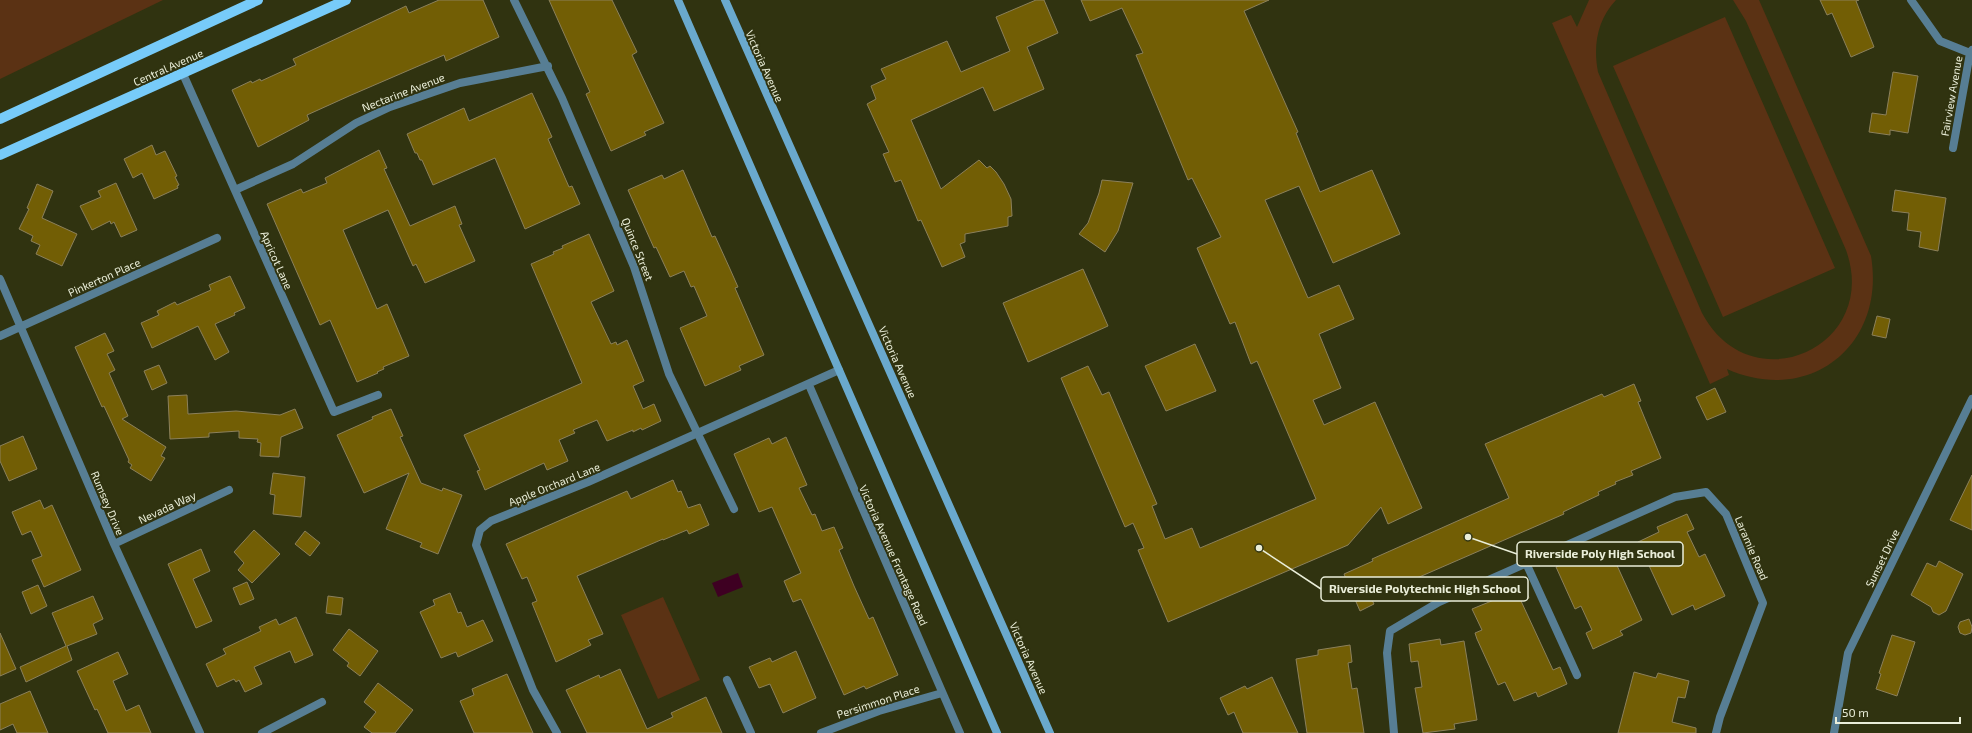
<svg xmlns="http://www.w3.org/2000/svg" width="1972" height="733" font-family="'Exo 2',sans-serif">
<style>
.green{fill:#5b3214}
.water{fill:#3e0022}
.building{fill:#725e05;stroke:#8b805b}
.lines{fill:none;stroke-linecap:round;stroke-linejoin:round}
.minor{stroke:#577e94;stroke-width:8}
.secondary{stroke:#6aa9cd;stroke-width:8}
.primary{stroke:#77cbf9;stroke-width:10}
.labels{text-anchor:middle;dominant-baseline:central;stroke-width:4;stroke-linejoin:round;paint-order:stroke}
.street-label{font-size:11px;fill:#eaeed9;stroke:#303310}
.leader{fill:none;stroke:#eaeed9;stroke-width:1.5}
.callout-dot{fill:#eaeed9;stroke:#303310;stroke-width:1.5}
.callout{fill:#303310;stroke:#eaeed9;stroke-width:1.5}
.callout-label{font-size:12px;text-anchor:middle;font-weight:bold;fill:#eaeed9}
</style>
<rect width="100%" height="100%" fill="#303310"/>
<path class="green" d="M0,0H163L0,79Z
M1589,0H1616C1597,20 1593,46 1598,72L1702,313C1751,405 1881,347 1846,250L1746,21L1733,0H1759L1871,256C1886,345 1810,406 1727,369L1729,375L1710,384L1552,23L1571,15L1577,27Z
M1725,17L1835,268L1723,317L1613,66Z
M663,597L700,680L658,699L621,615Z"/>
<path class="water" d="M738,573L743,587L718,597L712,583Z"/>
<path class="building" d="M439,0H483L499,37L446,61L444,55L349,96L307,115L309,120L258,147L232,90L251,81L252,83L260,79L261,81L296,65L293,59L389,14L406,6L409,13Z
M549,0H612L637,52L632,55L664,123L644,132L646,135L611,151L586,94L590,92Z
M1036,0H1044L1058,33L1027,47L1044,89L994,111L983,87L911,120L941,189L979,160L987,168L990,166L996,172L1004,184L1011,199L1012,216L1008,217V226L965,234V242L960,244L965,257L942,267L921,220L918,221L901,180L895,182L883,154L889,152L867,104L876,99L871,86L886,79L881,69L947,41L961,72L1010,51L996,17Z
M1081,0H1269L1244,11L1298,132L1296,133L1320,192L1372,170L1400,234L1333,263L1299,186L1265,200L1308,298L1339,285L1354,319L1319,334L1341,388L1313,400L1324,425L1375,402L1422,508L1388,524L1381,507L1348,545L1168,622L1138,550L1144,548L1133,523L1125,527L1061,378L1088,366L1102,395L1109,392L1157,504L1152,506L1165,539L1192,528L1200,548L1316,499L1257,361L1251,364L1235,322L1230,324L1197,248L1221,237L1192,178L1188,180L1136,55L1143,53L1122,8L1090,21Z
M1820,0H1859L1856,1L1874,47L1851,57L1832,13L1827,15Z
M1893,72L1918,76L1908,133L1890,130V135L1869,132L1872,113L1886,115Z
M532,93L552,137L548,139L569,187L572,186L580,204L525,229L495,158L433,185L422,160H420L417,153H415L407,134L464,108L469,121Z
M152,145L156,155L165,151L177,176L175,177L179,185L177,186L178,188L154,199L142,173L133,178L124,159Z
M379,150L387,168L384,169L410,226L455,206L462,224L459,225L475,261L425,283L416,264L413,266L388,210L343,230L377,309L387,304L409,356L383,367L384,369L377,372L378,373L357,382L330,320L320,325L267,204L301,189L303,193L327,183L325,178Z
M683,170L712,237L715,236L730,269L738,287L735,288L764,355L739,366L741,370L705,386L680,328L707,316L694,286L691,287L684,271L670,277L656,247L654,248L628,190L662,175L664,179Z
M1102,180L1133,183L1118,231L1105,252L1079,234L1088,223L1099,193Z
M116,183L137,230L121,237L114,222L111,224L110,221L92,230L80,206L101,197L98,191Z
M37,184L53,191L42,218L77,234L62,266L36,254L40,245L31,241L33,236L19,229L29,209L27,208Z
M1895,190L1946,198L1938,251L1919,247L1921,232L1907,230L1909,213L1892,211Z
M589,234L614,291L591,302L611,344L616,342L617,345L627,340L644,381L633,386L643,409L654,404L661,421L642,430L641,428L633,432V430L607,441L597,420L573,430L575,433L559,440L568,461L547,470L544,463L485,490L477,471L480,470L464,435L582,383L531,264L554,254L553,252L563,248L562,246Z
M1083,269L1108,326L1028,362L1003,303Z
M230,276L245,308L234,313L235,315L215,324L229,352L215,360L198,326L152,348L141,323L159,315L157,311L175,302L177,305L211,290L209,285Z
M1877,316L1890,319L1886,338L1872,335Z
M105,333L114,351L107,354L115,370L109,373L128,416L122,419L166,447L161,456L165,458L151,481L130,468L132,465L128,462L129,460L104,406L102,407L75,347Z
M1195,344L1216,391L1166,411L1145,366Z
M159,365L167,383L152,390L144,371Z
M1634,384L1641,401L1638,402L1661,458L1631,471L1633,475L1615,482L1616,484L1598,492L1599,495L1563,512L1564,514L1371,598L1374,604L1360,611L1344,574L1373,561L1372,559L1509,498L1485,444L1602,394L1604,397Z
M1715,388L1726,412L1707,420L1696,397Z
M187,395L188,414L236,411L280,415L295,409L303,428L281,437L279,457L260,456L261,443L257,442L258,439L239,438V431L209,433V437L170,439L168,396Z
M391,409L403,436L400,437L421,483L442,491L443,488L462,495L438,554L420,547L422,543L386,529L409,473L364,493L337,435L373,419L372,417Z
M23,436L37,469L9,481L0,461V446Z
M786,437L807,485L799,488L812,515L815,514L822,531L834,527L843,548L839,550L854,586L869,619L873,617L898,675L866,689L864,686L844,695L801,599L793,602L784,581L801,573L772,507L759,512L734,454L769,438L772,444Z
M273,473L305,477L301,517L273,514L275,495L270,494Z
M1972,475V530L1950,520Z
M673,480L678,492L681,491L688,508L700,504L709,525L689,534L687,530L663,540V539L577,576L603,634L588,640L591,645L556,662L532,603L537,601L527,577L522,579L506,544L627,491L631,499Z
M40,500L44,509L52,505L81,570L44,587L32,560L42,556L31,531L22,535L12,512Z
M1687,514L1694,529L1687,532L1699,557L1705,554L1725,596L1695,610L1693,605L1672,615L1638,542L1659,532L1657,527Z
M254,530L280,554L252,583L238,570L244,563L234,552Z
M305,531L320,543L310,556L295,544Z
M1609,548L1642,620L1620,631L1623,635L1593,649L1586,633L1592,630L1581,606L1575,609L1556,567L1585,553L1588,558Z
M201,549L210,571L193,579L212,621L196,628L168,564Z
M1939,561L1963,574L1946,611L1939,615L1933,612L1931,607L1911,595L1927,563L1936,567Z
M1521,581L1529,598L1521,601L1553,670L1560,667L1567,684L1538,697L1536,692L1514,701L1505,682L1498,685L1477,639L1475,633L1482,630L1472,609L1494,600L1491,595Z
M247,582L254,599L240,605L233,588Z
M38,585L47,606L31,614L22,592Z
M450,593L458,613L461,612L467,627L483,620L493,641L458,657L456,652L441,658L420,612L435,605L433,600Z
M93,596L103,619L93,624L97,634L67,646L72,660L26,682L20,667L66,646L52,613Z
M328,596L343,598L341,615L326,613Z
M296,617L313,655L295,663L290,651L254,667L262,684L245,692L239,680L236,682L234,679L217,687L206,664L226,654L223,649L261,631L259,627L276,619L279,625Z
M1969,619L1972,627L1971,633L1965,635L1960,633L1958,627L1960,622Z
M349,629L378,651L360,676L347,666L349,663L333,650Z
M0,633L16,669L0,676Z
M1892,635L1915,642L1897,696L1876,689L1881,674L1879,673Z
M1440,639L1441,645L1464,641L1477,720L1454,724L1455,729L1423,733L1415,688L1422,687L1418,661L1411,662L1409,644Z
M1350,645L1352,662L1348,663L1352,689L1357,688L1364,733H1307L1296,659L1318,655V650Z
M796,651L816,698L783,713L770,684L759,688L749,667L770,658L772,662Z
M118,652L128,674L113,681L126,711L139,705L151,733H108L97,709L95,710L77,671Z
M620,669L647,729L673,717L671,713L706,697L722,733H587L566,690L599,675L600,678Z
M1634,672L1656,678L1658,673L1689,681L1685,698L1678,697L1672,722L1696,728V733H1618Z
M507,674L533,733H474L460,701L474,695L472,689Z
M1272,677L1298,733H1243L1234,712L1228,715L1220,698L1245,686L1247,689Z
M378,683L413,710L395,733H372L364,727L376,712L364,702Z
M30,691L48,733H17L13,724L0,730V704Z"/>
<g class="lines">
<path class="minor" d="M514,0L562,98L634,267L669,374L734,509
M1911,0L1940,41L1970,53
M183,74L334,412L378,395
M1953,148L1970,53L1972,50
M235,190L293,164L356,123L390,107L460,83L548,66
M0,279L114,544L200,733
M0,336L217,238
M809,385L960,733
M114,544L229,490
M1526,563L1577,675
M727,680L751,733
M262,733L322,702
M557,733L533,690L476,545L480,530L491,521L588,482L839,370
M821,733L879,711L942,693
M1394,733L1387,653L1390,631L1439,602L1675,497L1706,492L1726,514L1763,603L1720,717L1716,733
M1834,733L1848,653L1972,399"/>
<path class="secondary" d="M678,0L997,733
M725,0L1050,733"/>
<path class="primary" d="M0,119L258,0
M0,155L346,0"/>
</g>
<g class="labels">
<g class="street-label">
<text transform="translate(765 66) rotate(66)">Victoria Avenue</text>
<text transform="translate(168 67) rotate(-24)">Central Avenue</text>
<text transform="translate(403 92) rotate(-21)">Nectarine Avenue</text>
<text transform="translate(1951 96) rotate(-80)">Fairview Avenue</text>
<text transform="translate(638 249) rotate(68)">Quince Street</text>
<text transform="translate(277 260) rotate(66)">Apricot Lane</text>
<text transform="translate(104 277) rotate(-24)">Pinkerton Place</text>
<text transform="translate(898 362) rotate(66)">Victoria Avenue</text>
<text transform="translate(554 484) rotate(-22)">Apple Orchard Lane</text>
<text transform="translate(108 503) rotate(67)">Rumsey Drive</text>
<text transform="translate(167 507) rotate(-25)">Nevada Way</text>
<text transform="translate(1752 548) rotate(67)">Laramie Road</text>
<text transform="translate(894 555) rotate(66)">Victoria Avenue Frontage Road</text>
<text transform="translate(1882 558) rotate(-64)">Sunset Drive</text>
<text transform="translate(1029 658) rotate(66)">Victoria Avenue</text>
<text transform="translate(878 701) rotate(-18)">Persimmon Place</text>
</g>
</g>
<path class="leader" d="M1468 537L1517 554M1259 548L1321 589"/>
<g class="callout-dot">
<circle cx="1468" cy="537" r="4"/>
<circle cx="1259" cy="548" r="4"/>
</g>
<g class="callout">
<rect x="1517" y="542" width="166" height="24" rx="4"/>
<rect x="1321" y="577" width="207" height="24" rx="4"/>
</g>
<g class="callout-label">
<text x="1600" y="558">Riverside Poly High School</text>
<text x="1425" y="593">Riverside Polytechnic High School</text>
</g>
<path d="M1836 717v6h124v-6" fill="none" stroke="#eaeed9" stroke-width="2"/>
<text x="1842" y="717" font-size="12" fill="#eaeed9" stroke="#303310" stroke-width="3" paint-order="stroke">50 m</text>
</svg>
